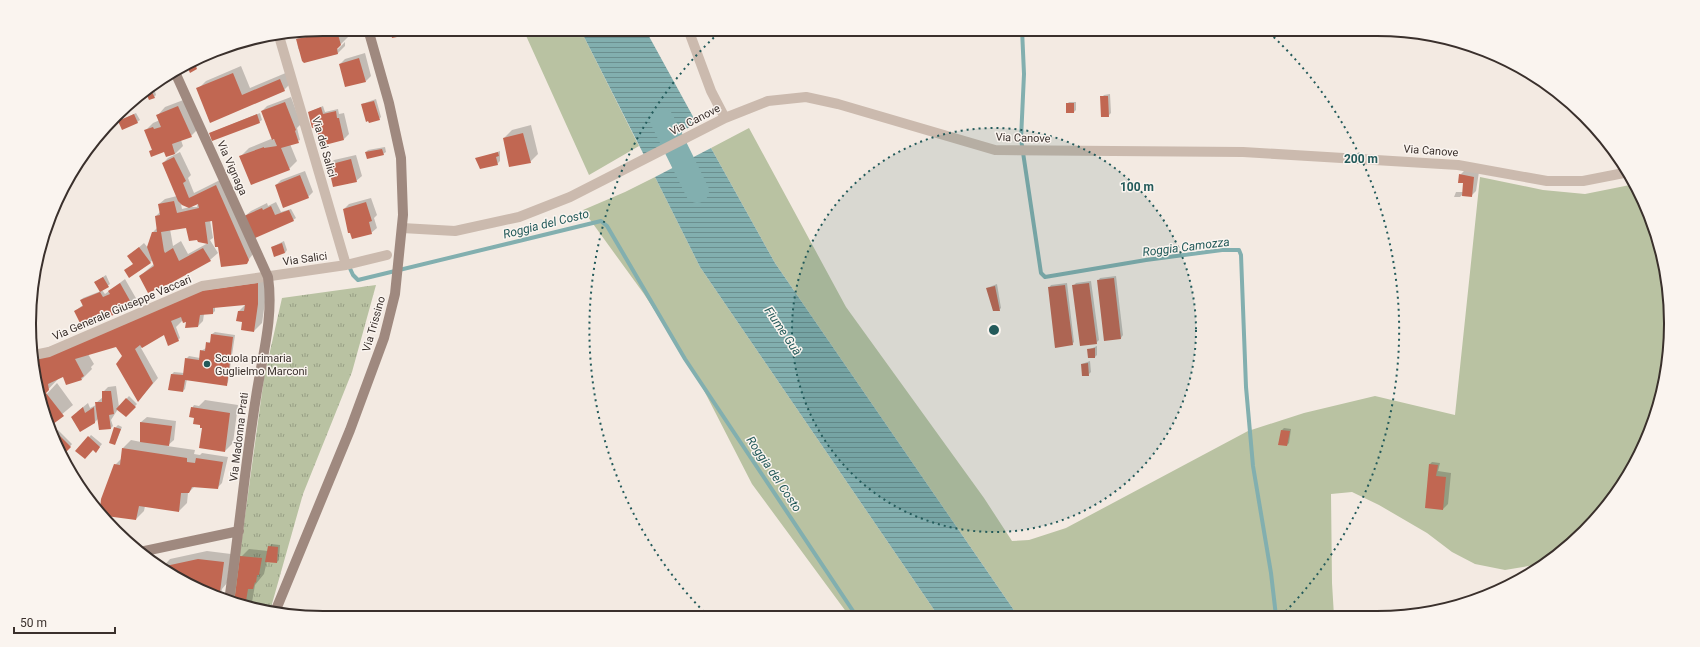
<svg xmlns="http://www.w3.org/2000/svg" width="1700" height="647" font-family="Roboto,sans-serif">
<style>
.green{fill:#b9c2a2}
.park{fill:url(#park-tufts)}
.water{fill:url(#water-rules)}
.shadow{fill:#0003;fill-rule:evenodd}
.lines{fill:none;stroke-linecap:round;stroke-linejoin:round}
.stream{stroke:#82afaf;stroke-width:4}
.river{stroke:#82afaf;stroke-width:24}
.building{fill:#c16752}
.street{stroke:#cbbaae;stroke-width:10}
.secondary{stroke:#9f897f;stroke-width:10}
.ring{fill:none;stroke:#235a5a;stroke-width:2;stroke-dasharray:2 4}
.poi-dot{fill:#235a5a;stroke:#faf4ef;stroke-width:1.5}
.labels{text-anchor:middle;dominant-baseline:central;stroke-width:3;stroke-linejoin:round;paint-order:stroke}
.street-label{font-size:11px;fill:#3a302c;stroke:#faf4ef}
.poi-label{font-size:11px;fill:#3a302c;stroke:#faf4ef;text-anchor:start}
.water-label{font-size:12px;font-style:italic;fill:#235a5a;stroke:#faf4ef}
.rim{fill:none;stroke:#3a302c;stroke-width:2}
.centre{fill:#235a5a;stroke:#faf4ef;stroke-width:2}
.ring-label{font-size:12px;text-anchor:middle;font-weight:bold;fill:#235a5a;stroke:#faf4ef;stroke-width:3;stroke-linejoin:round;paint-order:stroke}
</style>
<defs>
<pattern id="park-tufts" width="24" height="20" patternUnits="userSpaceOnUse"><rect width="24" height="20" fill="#b9c2a2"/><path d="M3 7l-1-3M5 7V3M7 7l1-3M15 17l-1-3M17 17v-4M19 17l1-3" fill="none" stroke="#979e84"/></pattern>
<pattern id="water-rules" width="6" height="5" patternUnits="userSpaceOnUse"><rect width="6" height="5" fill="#82afaf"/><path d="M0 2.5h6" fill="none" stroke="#6b8f8f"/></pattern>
</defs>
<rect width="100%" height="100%" fill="#f3eae2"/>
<path class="green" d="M523,29H580L639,146L589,175Z
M749,128L846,307L984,498L1012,541L1029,540L1066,528L1248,431L1304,413L1375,396L1455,415L1480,177L1543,190L1585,194L1635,184L1655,229L1669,285L1670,343L1661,400L1621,487L1571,545L1534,565L1505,570L1475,564L1452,552L1427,533L1379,505L1352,492L1331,494L1332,583L1334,616H1018L775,263L711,148Z
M655,177L700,267L939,617H850L752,484L694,371L644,294L583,210L625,192Z"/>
<path class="park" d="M376,285L352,372L303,494L270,611L247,608L233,603L264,378L282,298Z"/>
<path class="water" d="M580,29H645L696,122L646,159Z
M711,148L775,263L1018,616L939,617L700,267L655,177Z"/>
<path class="shadow" d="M324,29H347L349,36L336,49H338L345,42V46L337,54L305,61L298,48L297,39L304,32Z
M391,29H398L399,34L397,36Z
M365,53L371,76L366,81L340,64L345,59Z
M196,59L199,65L190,71L187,63Z
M241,66L250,88L288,72L292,82L284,90L210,122L198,89L206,81Z
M154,88L156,95L154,97L146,91Z
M1110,94L1111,113L1108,116L1102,97L1104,95Z
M291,97L301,124L297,128L300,140L290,144L297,161L289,169L241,156L249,148L271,139L276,140L262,111L267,106Z
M186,99L199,128L191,136L181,140L183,146L175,154L166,156L165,151H150L153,149L145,131L153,123L160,120L158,115L165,107Z
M376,99L381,117L379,119L369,120L362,104Z
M1069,102H1076V110L1074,112L1067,104Z
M323,106L325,112L338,109L339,114L344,113L349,134L344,139L317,126L309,112Z
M136,113L140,120L137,122L119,121Z
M260,113L262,120L259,122L210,133Z
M531,125L538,154L530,162L504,138L512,130Z
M385,147L386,152L383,154L366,152L368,150Z
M500,151V161L497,164L477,159Z
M180,152L191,175L188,178L194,193L224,178L253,254L246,263L213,220H210L213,238L210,240L218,253L210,260L140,276L154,264L153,260L139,271L129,256L144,243L148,248L152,233L158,227L156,216L161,211L159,204L165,199L177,196L163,163L168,158ZM198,203L197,207H191ZM181,204L190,207L182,209ZM187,227L199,241L208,243L188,254L181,241L173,246L170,229Z
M356,155L362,176L356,181L329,165L334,160Z
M1465,170L1479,172L1476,191L1471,196L1462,195L1460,197H1454L1456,192H1463L1464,183L1460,175Z
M305,171L313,192L308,197L276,185L281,180Z
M371,198L377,215L374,218L377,228L371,233L344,209L349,204Z
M276,202L281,212L291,209L296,218L293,220L245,216L251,211L267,203L268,206Z
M284,241L287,250L285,253L272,247Z
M106,275L110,284L102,290L105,294L125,279L137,300L132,305L75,311L83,305L81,300L83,298L101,291L95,282Z
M266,275V295L262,323L254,331L243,321L239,311L246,304L215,307V311L213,313L204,314L203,321L198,326L183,320L176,327L180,338L178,340L169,332L149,341L141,348L158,378L138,401L123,356L116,346L88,354L94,364L91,367L92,369L82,379L67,384L64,376L59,378L42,396L44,397L57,383L73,405L48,426L35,381L34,352Z
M1116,276L1123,335L1121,338L1105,340L1098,281L1100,278Z
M1091,281L1099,340L1096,343L1073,286L1076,283Z
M1067,283L1074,342L1072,344L1049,288L1051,285Z
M997,284L1001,308L999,310L987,288Z
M215,332L235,335L228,382L226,385L187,379L185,389L183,391L169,390L172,374L174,372L184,373L186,359L189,356L200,358L201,351L206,348L207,343L212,341V334Z
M1097,346V355L1095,357H1089L1088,350Z
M1090,361L1091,372L1088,375L1082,364Z
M116,386L119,407L129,396L137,404L126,416L118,409L111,420L113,426L110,429L98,419L94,423L77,412L88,403L90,408L96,405V403L103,397V392L108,387Z
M205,400L238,405L233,443L225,451L201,424L192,408L194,405L199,406Z
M147,417L176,421L174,440L167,446L195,450L194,454L200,455L202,453L228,457L222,483L217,488L195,486L188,493L187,503L179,511L145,506L144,511L136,519L105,515L101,511L115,465L122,458L123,448L131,440L141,442V422Z
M118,425L122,427L115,444V428Z
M1284,428L1291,429L1289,443L1287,445L1282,430Z
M58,430L72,444L63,455L51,435Z
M91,435L102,444L98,449L77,451Z
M1432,462L1440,463L1438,471L1451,473L1448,504L1443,509L1430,464Z
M271,544L280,545L279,560L277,562L267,561L264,574L255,585L251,608L235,603L241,557L249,549L268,551Z
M207,551L231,554L227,583L222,589L220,598L193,588L162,568L170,559Z"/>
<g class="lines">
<path class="stream" d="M1022,29L1024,74L1021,139L1041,273L1045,277L1051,276L1146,260L1222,250H1239L1241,255L1246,387L1253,466L1271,573L1276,616
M348,264L353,275L358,280L601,221L607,226L685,359L857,617"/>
<path class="river" d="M662,120L697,191"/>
</g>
<path class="building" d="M390,29H395L397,37L392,38Z
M337,31L341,45L337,49L338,54L304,63L302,61L296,39Z
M359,58L366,82L345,87L339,64Z
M194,61L197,69L190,73L186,64Z
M233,73L242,95L280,79L285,91L210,123L196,88Z
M150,88L155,98L149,100L145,91Z
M1100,96H1108L1109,117H1101Z
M374,101L380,120L369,123L368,121L366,122L361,104Z
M285,102L296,130L295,131L299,143L281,148L290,170L251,185L239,156L264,147V148L277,146L274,139L272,140L261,111Z
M1066,103H1074V113H1066Z
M178,106L192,137L172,144L175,154L166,157L164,152L151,157L149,151L152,150L144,130L153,127L154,129L161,127L156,115Z
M321,107L323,114L336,111L337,118H339L344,140L321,146L316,127L312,128L308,112Z
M134,114L138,123L122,130L118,121Z
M257,114L260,123L212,141L209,133Z
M523,133L531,163L509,167L503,138Z
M382,149L384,155L367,159L365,152Z
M498,152L499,156L496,157L498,165L480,169L475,158Z
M174,157L186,181L183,183L189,198L216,185L249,260L247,264L221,267L218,247H215L212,221L205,222L208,244L198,242L197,240L189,241L186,228L161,232L164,251L165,253L173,248L179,261L203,248L211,261L171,283L148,293L139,276L154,266L147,247L152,232H157L155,216L160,215L158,204L174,201L177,213L199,208L198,204L189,208L182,205L178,201L162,163Z
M351,159L357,182L333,187L328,165Z
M1459,174L1474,177L1472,197L1462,196L1463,183H1458Z
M300,175L309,198L283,208L275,185Z
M366,202L372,221L369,222L372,234L352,239L350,233H348L343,209Z
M271,206L275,215L289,210L294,221L253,239L244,216L262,208L263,210Z
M282,243L285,253L274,257L271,247Z
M139,247L151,263L129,278L124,270L133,264L127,256Z
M103,277L109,287L100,292L94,282Z
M1114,278L1121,339L1104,341L1097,280Z
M120,283L133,306L83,329L74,311L83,306L80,300L100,292L103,297L110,294L108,291Z
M258,283V304L254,332L241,330L242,322L236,321L238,311H244L245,305L213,308V314L200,315L198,327L185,328L186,322L183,323L181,317L171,321L179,341L168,346L164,335L142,348L140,345L135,349L153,383L138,402L116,364L122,356L116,347L75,359L84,376L81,378L82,380L66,385L63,377L48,384L49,390L46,393L64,416L49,427L35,381L34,359L198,291Z
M1089,283L1097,344L1080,346L1072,285Z
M1065,285L1073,345L1055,348L1048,287Z
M995,286L1000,311H993L986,288Z
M211,334L233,337L227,386L185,380L183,392L168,390L171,374L183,375L185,358L199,360L200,350L205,351L206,342L210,343Z
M1095,348V358H1088L1087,349Z
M1088,363L1089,376H1082L1081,364Z
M102,391H111L114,414L109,415L111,429L99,430L95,402H102Z
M126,398L136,407L126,417L116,409Z
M83,407L85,413L94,407L95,423L80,432L71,417Z
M191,407L230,413L225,452L199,448L202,428H200V425L193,424L194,418L189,417Z
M140,422L172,426L169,446L140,442Z
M114,427L121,429L115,445L109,443Z
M1281,430L1290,431L1287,446L1278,445Z
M55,431L71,447L62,456L51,435Z
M88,436L100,447L96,453L93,450L85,459L75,451Z
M122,448L187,458V462L195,463L196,458L223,462L218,489L192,487L189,493H181L179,512L139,506L136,520L106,516L100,510L101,499L114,464L120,465Z
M1429,464L1438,465L1436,476L1446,477L1443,510L1425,508Z
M268,546L278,547L277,563L265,562Z
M240,556L262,558L259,575H257L256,583L255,582L253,589H248L245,607L234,603Z
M198,559L224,562L220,592H217V596L193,588L161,567Z"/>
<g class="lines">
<path class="street" d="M688,29L711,91L725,118
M279,36L346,265
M402,228L455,231L519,217L570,197L725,118L768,101L806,97L838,104L995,150L1243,152L1458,165L1547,181H1583L1629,172
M34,355L49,352L202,286L346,265L387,255"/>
<path class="secondary" d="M174,70L268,277C274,317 262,357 256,397C245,465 239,533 229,601
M140,552L239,531
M275,612L350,430L384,338L395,294L403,215L401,158L389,103L368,29"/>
</g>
<circle cx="994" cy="330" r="202" fill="#235a5a" fill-opacity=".12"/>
<g class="ring">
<circle cx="994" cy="330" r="202"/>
<path d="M708 616A405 405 0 0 1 723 29M1265 29A405 405 0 0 1 1283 614"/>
</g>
<circle class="poi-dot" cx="207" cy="364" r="4"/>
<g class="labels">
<g class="street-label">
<text transform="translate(695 120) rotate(-27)">Via Canove</text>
<text transform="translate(1023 138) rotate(2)">Via Canove</text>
<text transform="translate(324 147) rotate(74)">Via dei Salici</text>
<text transform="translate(1431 151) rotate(4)">Via Canove</text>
<text transform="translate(232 168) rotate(66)">Via Vignaga</text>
<text transform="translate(305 259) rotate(-8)">Via Salici</text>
<text transform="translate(122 308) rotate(-23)">Via Generale Giuseppe Vaccari</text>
<text transform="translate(374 324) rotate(-74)">Via Trissino</text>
<text transform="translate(239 437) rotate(-83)">Via Madonna Prati</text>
</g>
<g class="poi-label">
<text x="215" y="358">Scuola primaria<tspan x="215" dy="13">Guglielmo Marconi</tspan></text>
</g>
<g class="water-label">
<text transform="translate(546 224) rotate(-14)">Roggia del Costo</text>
<text transform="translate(1186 247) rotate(-7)">Roggia Camozza</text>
<text transform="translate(783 331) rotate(56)">Fiume Guà</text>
<text transform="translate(774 474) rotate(56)">Roggia del Costo</text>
</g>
</g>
<path d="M0 0H1700V647H0ZM323 36H1377A287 287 0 0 1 1664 323V324A287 287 0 0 1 1377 611H323A287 287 0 0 1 36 324V323A287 287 0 0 1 323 36Z" fill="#faf4ef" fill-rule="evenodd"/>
<path class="rim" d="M323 36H1377A287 287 0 0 1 1664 323V324A287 287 0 0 1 1377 611H323A287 287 0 0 1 36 324V323A287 287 0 0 1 323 36Z"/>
<circle cx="994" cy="330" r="6" class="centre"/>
<g class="ring-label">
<text x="1361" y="163">200 m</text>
<text x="1137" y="191">100 m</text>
</g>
<path d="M14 627v6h101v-6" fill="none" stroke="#3a302c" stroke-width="2"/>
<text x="20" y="627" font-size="12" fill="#3a302c" stroke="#faf4ef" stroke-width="3" paint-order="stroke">50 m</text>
</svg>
